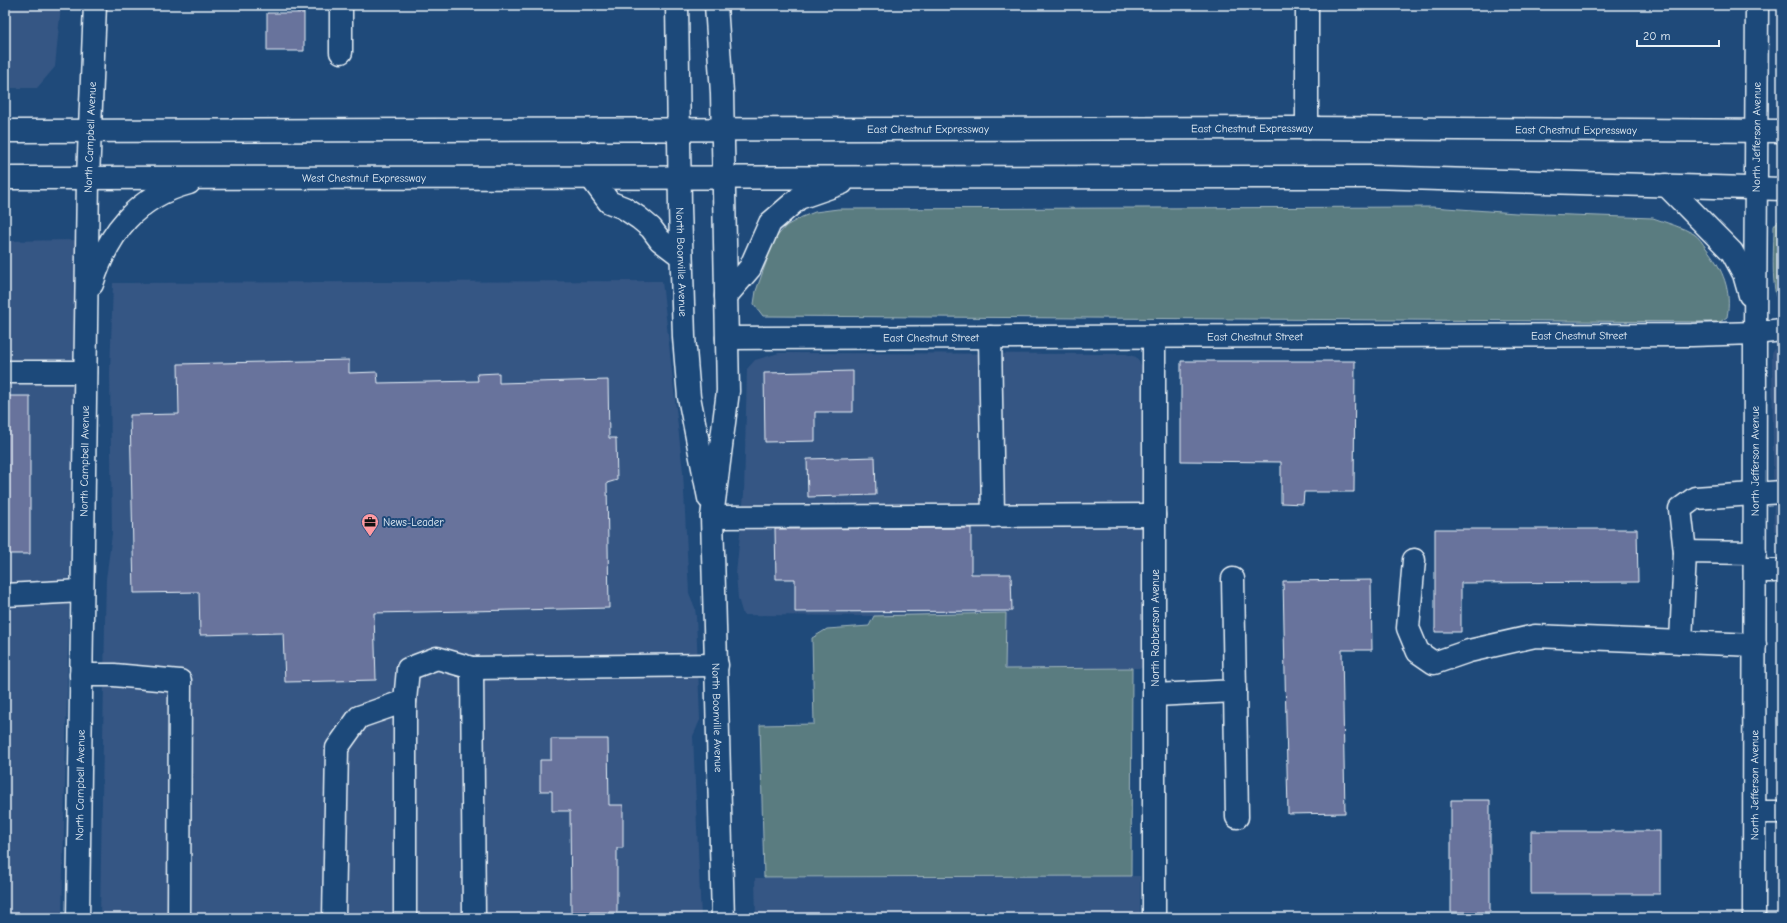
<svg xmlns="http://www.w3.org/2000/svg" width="1787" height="923" font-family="'Comic Neue',sans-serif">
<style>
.built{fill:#355684}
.green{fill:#5a7b80;stroke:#a1b6bc}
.building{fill:#68739c;stroke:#e8f1f8}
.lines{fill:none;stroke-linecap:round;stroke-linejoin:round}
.minor-casing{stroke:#e8f1f8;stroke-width:25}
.major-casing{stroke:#e8f1f8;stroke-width:25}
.minor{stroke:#1f4a7a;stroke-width:22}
.major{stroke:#1f4a7a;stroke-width:22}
.labels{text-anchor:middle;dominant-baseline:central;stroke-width:4;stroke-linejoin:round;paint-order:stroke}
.street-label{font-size:11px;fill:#e8f1f8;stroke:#1f4a7a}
.poi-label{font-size:11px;fill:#e8f1f8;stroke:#1f4a7a;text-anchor:start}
</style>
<rect width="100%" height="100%" fill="#1f4a7a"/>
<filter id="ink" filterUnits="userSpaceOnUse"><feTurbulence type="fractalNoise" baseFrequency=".025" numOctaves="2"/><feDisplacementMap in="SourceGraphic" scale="8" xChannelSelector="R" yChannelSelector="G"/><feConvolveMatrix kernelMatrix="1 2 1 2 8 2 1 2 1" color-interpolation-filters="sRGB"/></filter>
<g filter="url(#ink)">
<path class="built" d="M5,5H61L55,67L37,88H5Z
M1778,5H1782V90L1780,85Z
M77,240L62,918H5V241Z
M662,281L683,472L689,593L695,608L696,617L700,720L693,736L701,918H100L105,623L106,579L112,534L110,373L113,283Z
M1782,344V531H1774L1772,354L1777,345Z
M779,353L1126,354L1136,357L1142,366L1145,383L1143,668L1005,669V613L874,616L743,615L738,598L736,574L744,494L747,369L755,360Z
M1140,876V918H756L755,878Z"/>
<path class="green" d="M1432,207L1516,213L1653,218C1667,223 1682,227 1694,234C1699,237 1703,244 1706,248C1723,269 1732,291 1727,317L1720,322L763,316L754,304L756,291L774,240L786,226L802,217L815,212L838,209Z
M1782,220V308L1780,307C1770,288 1774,249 1774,226L1777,222Z
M1006,613L1005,669L1132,668L1131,876L764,877L760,725L814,724L812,638L827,629L869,626L874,616Z"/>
<path class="building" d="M267,13H304V51H267Z
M349,360V373L377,372L378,383L478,381L477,374L499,373V383L608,380L609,438H616L617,480L607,483L609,608L374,613L376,680L285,682L283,633L200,635L199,592L134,593L130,415L179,414L178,364Z
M1181,361H1355L1354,492H1304L1303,504L1281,503V462L1181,461Z
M853,371V412H815V441L765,442L764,373Z
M5,396H30V554H5Z
M875,457L876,495L808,497L807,459Z
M971,528V574H1011L1012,611L795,612V579H776L775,529Z
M1435,529H1637L1638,582L1461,583V632H1435Z
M1371,580L1372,650H1342L1345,813L1288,814L1283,581Z
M551,739H608L609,805H623V848H617V912H571L570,811H552V791H540V760H551Z
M1451,800H1490V912H1451Z
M1531,831H1660V894H1531Z
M1317,914L1444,916V918H1317Z"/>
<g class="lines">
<defs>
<g id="minor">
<path id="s1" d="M677,5L680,207L684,337L689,397L709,498"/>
<path id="s2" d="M716,5L722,93L728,391L712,517L723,918"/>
<path d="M341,52V5"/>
<path d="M1307,128V5"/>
<path d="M990,337L993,516"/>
<path d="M1154,337V918"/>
<path id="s3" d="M727,338L1692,335L1755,333L1782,330"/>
<path d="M5,372H85"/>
<path d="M712,517L1154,515"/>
<path d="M1685,552L1680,509L1695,498L1782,492"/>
<path d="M1414,560L1408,628L1418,652L1434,663L1469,651L1535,636L1755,645"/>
<path d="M1755,571H1782"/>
<path d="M5,595L82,591"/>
<path d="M1681,642L1685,552L1755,553"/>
<path d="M472,668L717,665"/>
<path d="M81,675H114L180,681L179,918"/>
<path d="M1235,691L1237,817"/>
<path d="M1155,695L1235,691L1233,579"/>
<path d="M1755,812H1782"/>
<path d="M334,918L337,748L359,717L405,701"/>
<path d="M405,918V701L408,669L437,658L472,668L474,918"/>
</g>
<g id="major">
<path id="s4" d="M5,131L1307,128L1782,131"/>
<path id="s5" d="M5,178L1371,177L1782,189"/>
<path d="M592,179L609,202L624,208L639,218L651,228L660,240L681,256"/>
<path d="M1666,185L1732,252L1744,274L1750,295"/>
<path d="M92,284C108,233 136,197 189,183"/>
<path d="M726,296L750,268L770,223L799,198L842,183"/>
<path id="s6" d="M78,918L88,178L95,5"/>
<path id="s7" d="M1754,918L1755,333L1757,5"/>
</g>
</defs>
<use href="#minor" class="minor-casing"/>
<use href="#major" class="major-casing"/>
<use href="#minor" class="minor"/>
<use href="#major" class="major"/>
</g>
</g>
<defs>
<symbol id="office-pin" viewBox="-11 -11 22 30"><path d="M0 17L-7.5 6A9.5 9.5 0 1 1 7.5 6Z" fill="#ff9aa2" stroke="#1f4a7a"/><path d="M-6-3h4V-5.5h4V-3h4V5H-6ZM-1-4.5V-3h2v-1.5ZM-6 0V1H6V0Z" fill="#111"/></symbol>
</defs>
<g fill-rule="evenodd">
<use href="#office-pin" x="360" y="512" width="20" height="27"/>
</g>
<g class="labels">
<g class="street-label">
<text stroke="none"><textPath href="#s4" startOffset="1247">East Chestnut Expressway</textPath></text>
<text stroke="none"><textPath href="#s4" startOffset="1571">East Chestnut Expressway</textPath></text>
<text stroke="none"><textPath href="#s4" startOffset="923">East Chestnut Expressway</textPath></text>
<text stroke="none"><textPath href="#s6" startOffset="781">North Campbell Avenue</textPath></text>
<text stroke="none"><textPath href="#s7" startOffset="781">North Jefferson Avenue</textPath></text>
<text stroke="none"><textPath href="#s5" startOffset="359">West Chestnut Expressway</textPath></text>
<text stroke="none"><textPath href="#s1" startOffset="257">North Boonville Avenue</textPath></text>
<text stroke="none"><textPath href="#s3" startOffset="852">East Chestnut Street</textPath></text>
<text stroke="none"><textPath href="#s3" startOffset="204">East Chestnut Street</textPath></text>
<text stroke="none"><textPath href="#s3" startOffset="528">East Chestnut Street</textPath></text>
<text stroke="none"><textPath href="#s6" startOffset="457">North Campbell Avenue</textPath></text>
<text stroke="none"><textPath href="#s7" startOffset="457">North Jefferson Avenue</textPath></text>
<text transform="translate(1155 628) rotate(-90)">North Robberson Avenue</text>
<text stroke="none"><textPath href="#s2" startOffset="714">North Boonville Avenue</textPath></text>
<text stroke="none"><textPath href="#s6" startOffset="133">North Campbell Avenue</textPath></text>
<text stroke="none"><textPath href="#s7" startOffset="133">North Jefferson Avenue</textPath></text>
</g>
<g class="poi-label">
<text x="383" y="522">News-Leader</text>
</g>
</g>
<rect width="1787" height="923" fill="none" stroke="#1f4a7a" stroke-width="20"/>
<rect x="10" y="10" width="1767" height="903" fill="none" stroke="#e8f1f8" stroke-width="1.5" filter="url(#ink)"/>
<path d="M1637 40v6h82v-6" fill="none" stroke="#e8f1f8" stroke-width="2"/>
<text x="1643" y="40" font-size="12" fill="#e8f1f8" stroke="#1f4a7a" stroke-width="3" paint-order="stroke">20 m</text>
</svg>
